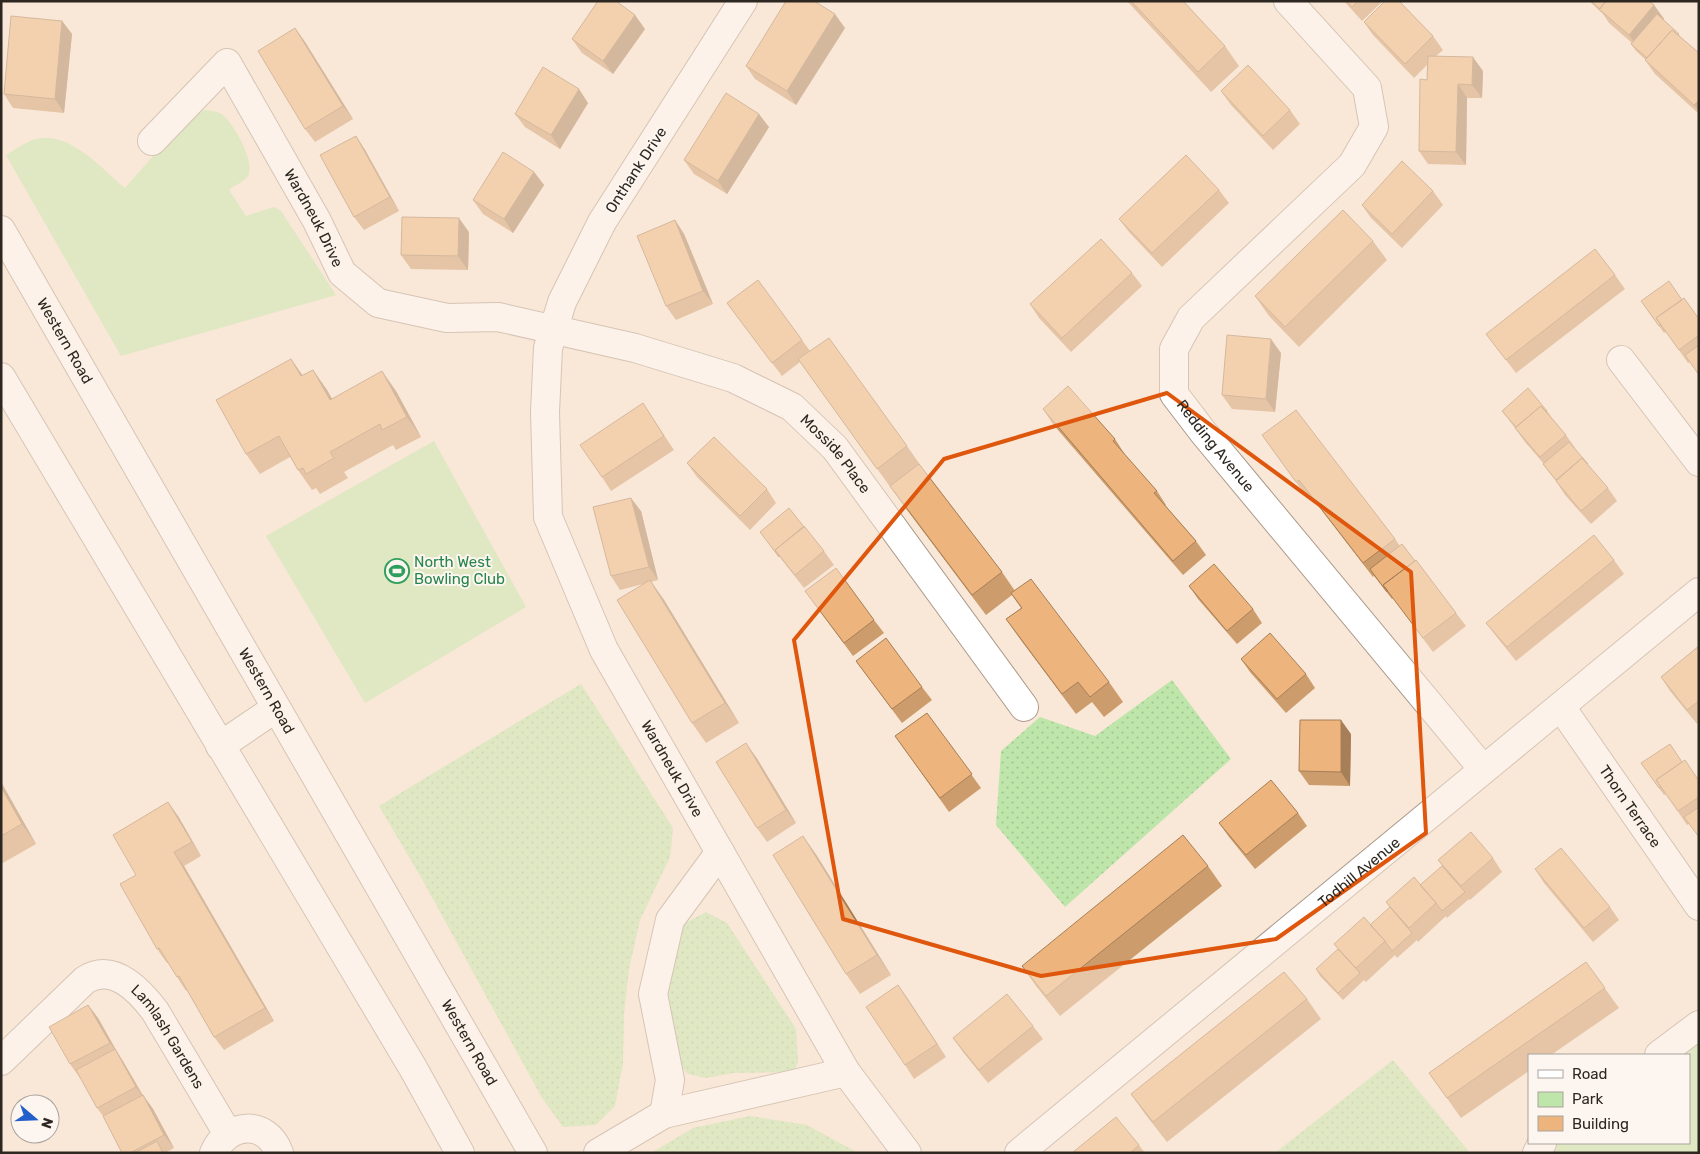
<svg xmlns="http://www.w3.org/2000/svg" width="1700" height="1154" font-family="Rubik,sans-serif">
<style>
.grass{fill:url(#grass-dots)}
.park{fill:#bee6aa}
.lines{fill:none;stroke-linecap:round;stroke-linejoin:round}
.minor-casing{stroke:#aa9a8b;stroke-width:30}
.secondary-casing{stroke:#aa9a8b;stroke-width:30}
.minor{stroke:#fff;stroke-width:28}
.secondary{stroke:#fff;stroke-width:28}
.wall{fill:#cc9c6c}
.shaded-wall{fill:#a67f58}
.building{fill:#edb57d;stroke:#a67f58}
.marked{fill:none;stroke:#df560d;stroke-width:4;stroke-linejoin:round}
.labels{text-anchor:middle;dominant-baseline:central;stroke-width:4;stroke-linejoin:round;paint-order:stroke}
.street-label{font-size:15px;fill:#2d2721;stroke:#fdf6f0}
.leisure-label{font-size:15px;fill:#27864d;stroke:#fdf6f0;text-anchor:start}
</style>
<defs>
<pattern id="grass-dots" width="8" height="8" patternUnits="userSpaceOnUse" patternTransform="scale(1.25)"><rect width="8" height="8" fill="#bee6aa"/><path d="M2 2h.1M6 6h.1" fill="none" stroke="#a4c592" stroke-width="1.8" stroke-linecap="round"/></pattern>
</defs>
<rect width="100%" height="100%" fill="#f9e7d7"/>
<path class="grass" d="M1172,680L1231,759L1065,907L996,825L1001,751L1040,717L1095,736Z
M581,684L673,828L670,857L640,920L629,969L624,1014L623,1063L615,1106L596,1125L563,1127L542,1098L422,879L379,806Z
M706,912L727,923L796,1029L798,1062L794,1072L733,1073L706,1078L688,1074L670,1055L663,1029L669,953L680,926Z
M1393,1060L1470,1153H1275Z
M750,1116L807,1125L858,1153H651L693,1128Z"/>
<path class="park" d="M205,110C210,111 216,111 220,113C232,120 256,162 248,176C244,182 234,185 229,190L246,216L274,207L281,211L336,295L121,356L6,155C15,150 24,143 33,140C69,129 100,168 125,188L183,122L193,114Z
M434,441L526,607L365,703L266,536Z
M1699,1036V1153H1544L1555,1143H1689V1055H1677Z"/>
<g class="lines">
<defs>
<g id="minor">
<path id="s1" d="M743,1L602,222L562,302L548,348L545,412L548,517L604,650L846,1072L907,1153"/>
<path id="s2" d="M1288,1L1367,88L1374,127L1352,165L1191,318L1174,349V394L1203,432L1483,769"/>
<path id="s3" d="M152,141L227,63L317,221L342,273L378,303L447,318L498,317L635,348L733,378L792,407L835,448L1024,707"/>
<path d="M1621,360L1699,462"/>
<path id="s4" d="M1561,707L1699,906"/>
<path d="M1659,1055L1699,1025"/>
<path id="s5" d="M1,1061L85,980C113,962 139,990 155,1011L228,1134"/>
<path d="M664,1114L670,1080L653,994L670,920L720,852"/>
<path d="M214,1153C227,1122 267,1119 279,1153"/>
<path d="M598,1153L664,1114L846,1072"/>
<path id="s6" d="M1019,1153L1699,592"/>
<path d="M1537,1153L1542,1143"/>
</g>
<g id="secondary">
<path id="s7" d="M1,230L533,1153"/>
<path d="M1,377L413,1068L460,1153"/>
<path d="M220,746L276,708"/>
</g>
</defs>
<use href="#minor" class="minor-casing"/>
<use href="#secondary" class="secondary-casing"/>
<use href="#minor" class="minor"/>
<use href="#secondary" class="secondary"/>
</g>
<path class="wall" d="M1127,1H1183L1225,46L1239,66L1211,92Z
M1344,1H1383L1362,21Z
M1589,1H1649L1654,5L1664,19L1663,20L1683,39L1699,53V114L1655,74L1645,60H1646L1636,51L1631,44L1632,43L1609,23L1603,14Z
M62,21L72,34L64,113L13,108L4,94Z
M1364,22L1433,36L1443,50L1436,56L1483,71L1482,98H1467L1466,165L1428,164L1419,151L1427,80V65L1414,78L1373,35Z
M295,28L305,42L353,119L315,142L305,129Z
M845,28L796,105L755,79L746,66Z
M645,29L613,74L582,53L572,39Z
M1221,91L1290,110L1300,124L1273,150L1231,105Z
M588,103L560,149L525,127L515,114Z
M769,127L727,194L694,174L684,160Z
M356,136L365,150L399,211L364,230L354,217Z
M534,172L544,185L513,233L483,214L473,200Z
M1219,190L1229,203L1162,267L1129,232L1119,219Z
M1433,191L1443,205L1402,248L1371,218L1362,205Z
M675,220L684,234L713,304L676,320L666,306Z
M469,232L468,270L411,269L401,255Z
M1373,241L1387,260L1299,347L1269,316L1255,296Z
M1132,273L1142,286L1071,352L1039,318L1030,304Z
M1615,275L1625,289L1516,373L1486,334Z
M1682,300L1699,319V375L1690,362L1688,363L1666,332L1664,333L1641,301Z
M727,303L802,340L810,351L907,446L921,466L1002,572L1015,591L1109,682L1123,702L1104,717L1092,702L1076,714L1020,639L1006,619L1021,608L1012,595L986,615L904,506L800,362L782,376Z
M1281,353L1275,412L1232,409L1222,395Z
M291,359L303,376L313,370L327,390L332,399L396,391L421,437L396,450L393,445L344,472L348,478L320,494L316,488L312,490L298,470L290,457L260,474L246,454Z
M1043,409L1115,439L1124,453V454L1157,491L1166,505H1165L1196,541L1206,555L1183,575L1052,423Z
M1502,411H1547L1552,418L1566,435L1575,448L1574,449L1608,488L1617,501L1591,524L1565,495L1556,481L1548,471L1543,464H1544L1525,442L1515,428Z
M652,417L674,450L611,491L602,477Z
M1262,435L1395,539L1400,546L1415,561L1456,613L1466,626L1433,652L1393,598L1392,599L1374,576L1373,577L1309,494L1306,496Z
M687,463L767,489L776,503L750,530L697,477Z
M641,511L658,580L651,582L664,600L739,723L706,743L692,723L643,584L620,590L611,576Z
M760,532L824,551L834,565L804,588Z
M1614,560L1624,574L1516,661L1496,636L1486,623Z
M1189,586L1253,609L1262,623L1237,644L1198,599Z
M805,591L874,620L884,633L853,656Z
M1699,646V722L1697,724L1670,691L1661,677Z
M1241,659L1306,674L1315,688L1286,713L1250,672Z
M856,661L922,687L932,700L902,723Z
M927,713L981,788L949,812L895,736Z
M1351,734L1350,786L1309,785L1299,771Z
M756,757L796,823L767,842L757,828Z
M1682,762L1699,780V837L1689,824L1687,825L1666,794L1664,795L1641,763Z
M1,782L36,844L1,864Z
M1298,813L1307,826L1255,869L1229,837L1219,823Z
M178,816L201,856L184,866L274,1021L224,1050L214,1037L187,990L186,991L177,977L168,962L167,963L157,949L136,875Z
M803,836L817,856L891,975L860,994L846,974Z
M1493,858L1502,872L1470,900L1469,899L1447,918L1446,916L1418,942L1417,940L1397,958L1395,955L1366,982L1364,980L1343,1000L1320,976L1316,969L1339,950L1334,944L1370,925L1392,910L1386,902L1420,885L1443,867L1438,860Z
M1208,866L1222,886L1060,1016L1036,986L1022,966Z
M1535,869L1610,907L1619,920L1593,942L1544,883Z
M1586,962L1619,1008L1551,1055H1529V1071L1461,1118L1429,1073Z
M898,985L946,1057L914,1079L905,1065Z
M1307,999L1321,1019L1167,1142L1145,1114L1131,1094Z
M88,1005L98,1018L116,1050L124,1063L143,1095L153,1109L174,1148L165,1153H122L103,1116L97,1108L81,1078H80L70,1064Z
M1033,1026L1043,1039L988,1083L963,1052L953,1038Z
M1139,1145L1145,1153H1072Z"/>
<path class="shaded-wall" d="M1654,5L1664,19L1638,48L1629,35Z
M835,14L845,28L796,105L787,91Z
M635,15L645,29L613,74L603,61Z
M62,21L72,34L64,113L55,99Z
M295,28L305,42L353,119L343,106Z
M1473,57L1483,71L1482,98L1472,85Z
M1458,84L1467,98L1466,165L1456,152Z
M579,89L588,103L560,149L551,135Z
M1699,100V111L1694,105Z
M759,114L769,127L727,194L718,181Z
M356,136L365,150L399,211L390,197Z
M534,172L544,185L513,233L504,219Z
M459,218L469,232L468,270L458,256Z
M675,220L684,234L713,304L703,291Z
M1271,339L1281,353L1275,412L1266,399Z
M291,359L305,379L301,376Z
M313,370L327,390L344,420L330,400Z
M382,371L396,391L421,437L407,417Z
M631,498L641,511L658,580L649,567Z
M650,580L664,600L739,723L725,703Z
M1341,720L1351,734L1350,786L1341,772Z
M746,743L756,757L796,823L786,810Z
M1,782L36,844L22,824L1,787Z
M168,802L178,816L201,856L192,842Z
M803,836L817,856L891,975L877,955Z
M174,852L184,866L274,1021L265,1008Z
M898,985L908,999L946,1057L937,1044Z
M88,1005L98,1018L116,1050L124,1063L145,1100L136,1087L118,1054L110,1043Z
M143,1095L153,1109L174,1148L164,1135Z"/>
<path class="building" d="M598,1H616L635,15L603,61L572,39Z
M786,1H814L835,14L787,91L746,66Z
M1131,1H1183L1225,46L1198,72Z
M1347,1H1358L1352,7Z
M1385,1H1399L1433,36L1405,64L1364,22Z
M1591,1H1606L1600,9Z
M1606,1H1649L1654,5L1629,35L1599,9Z
M1657,14L1679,34L1678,35L1672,30L1647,58L1631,44Z
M11,16L62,21L55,99L4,94Z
M295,28L343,106L305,129L258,51Z
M1672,30L1699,53V100L1694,105L1645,60Z
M1428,56L1473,57L1472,85L1458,84L1456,152L1419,151L1420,79L1427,80Z
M1248,65L1290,110L1263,136L1221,91Z
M543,67L579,89L551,135L515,114Z
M726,93L759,114L718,181L684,160Z
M356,136L390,197L354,217L320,155Z
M503,152L534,172L504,219L473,200Z
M1186,155L1219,190L1152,253L1119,219Z
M1402,161L1433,191L1392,234L1362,205Z
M1343,210L1373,241L1285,327L1255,296Z
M402,217L459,218L458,256L401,255Z
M675,220L703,291L666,306L637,236Z
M1101,239L1132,273L1062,338L1030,304Z
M1595,249L1615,275L1506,360L1486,334Z
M758,280L802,340L772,363L727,303Z
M1669,281L1682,300L1656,318L1661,325L1659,326L1641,301Z
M1684,298L1699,319V335L1679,350L1656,318Z
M1227,335L1271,339L1266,399L1222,395Z
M829,338L907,446L877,469L798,359Z
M1699,345V375L1685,355Z
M291,359L301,376L313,370L330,400L382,371L407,417L382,430L380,424L330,452L334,458L306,474L303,468L298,470L279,436L246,454L216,400Z
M1068,386L1115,439L1113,441L1157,491L1154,493L1196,541L1173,561L1043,409Z
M1528,388L1547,411L1546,412L1541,406L1516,427L1502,411Z
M643,403L664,436L602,477L580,445Z
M1541,406L1566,435L1540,457L1515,428Z
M1296,410L1395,539L1363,563L1299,480L1296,482L1262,435Z
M714,437L767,489L740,516L687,463Z
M1569,442L1588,464L1582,458L1556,480L1543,464Z
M1582,458L1608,488L1581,511L1556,481Z
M919,464L1002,572L972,595L890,486Z
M631,498L649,567L611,576L593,507Z
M789,508L804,527L775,550L779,557L760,532Z
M804,526L824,551L795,575L775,550Z
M1594,535L1614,560L1507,647L1486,623Z
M1402,544L1415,561L1383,585L1388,591L1387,592L1370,569Z
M1416,560L1456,613L1423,638L1383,585Z
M1214,564L1253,609L1227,631L1189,586Z
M836,568L874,620L844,643L805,591Z
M1031,579L1109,682L1090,697L1078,682L1062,694L1006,619L1022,608L1011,593Z
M650,580L725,703L692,723L617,600Z
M1270,633L1306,674L1277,699L1241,659Z
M886,638L922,687L892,709L856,661Z
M1699,646V701L1687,710L1661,677Z
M927,713L972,774L940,798L895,736Z
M1300,720H1341V772L1299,771Z
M746,743L786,810L757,828L716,762Z
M1670,744L1682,762L1656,780L1661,787L1659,788L1641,763Z
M1685,760L1699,781V797L1678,811L1656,780Z
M1271,780L1298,813L1246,855L1219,823Z
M1,787L22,824L1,836Z
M168,802L192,842L174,852L265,1008L214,1037L179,976L177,977L159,948L157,949L120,884L136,875L113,835Z
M1699,807V837L1684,817Z
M1471,832L1493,858L1461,886L1438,860Z
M1183,835L1208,866L1046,996L1022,966Z
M803,836L877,955L846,974L773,855Z
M1561,848L1610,907L1584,928L1535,869Z
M1442,866L1465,892L1442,911L1436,903L1420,885Z
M1414,877L1436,903L1409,928L1386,902Z
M1390,907L1412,933L1392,951L1385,941L1370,925Z
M1364,917L1385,941L1356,968L1334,944Z
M1338,949L1360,973L1338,993L1316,969Z
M1586,962L1605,988L1447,1098L1429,1073Z
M1284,972L1307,999L1153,1122L1131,1094Z
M898,985L937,1044L905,1065L866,1007Z
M1007,994L1033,1026L979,1070L953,1038Z
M88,1005L110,1043L70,1064L49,1027Z
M115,1049L136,1087L97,1108L76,1070Z
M143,1095L164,1135L130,1153H122L103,1116Z
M1116,1117L1139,1145L1130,1153H1072Z
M157,1141L163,1153H135Z"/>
<path d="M0 0H1700V1154H0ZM1167,393L1411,572L1426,833L1276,939L1041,976L843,919L794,640L944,459Z" fill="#f9e7d7" fill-opacity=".55" fill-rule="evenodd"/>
<path class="marked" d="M1167,393L1411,572L1426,833L1276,939L1041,976L843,919L794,640L944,459Z"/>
<defs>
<symbol id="stadium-ring" viewBox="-11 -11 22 22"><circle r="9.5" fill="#fdf6f0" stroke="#2e9e5b" stroke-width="1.5"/><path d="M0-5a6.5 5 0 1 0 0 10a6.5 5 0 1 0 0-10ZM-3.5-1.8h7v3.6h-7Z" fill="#2e9e5b"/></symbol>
</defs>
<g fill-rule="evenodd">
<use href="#stadium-ring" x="383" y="557" width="28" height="28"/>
</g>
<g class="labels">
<g class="street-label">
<text transform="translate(636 170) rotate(-57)">Onthank Drive</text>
<text stroke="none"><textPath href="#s3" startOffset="286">Wardneuk Drive</textPath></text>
<text stroke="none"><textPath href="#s7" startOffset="128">Western Road</textPath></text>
<text stroke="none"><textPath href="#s2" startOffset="570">Redding Avenue</textPath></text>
<text stroke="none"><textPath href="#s3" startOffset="889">Mosside Place</textPath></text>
<text stroke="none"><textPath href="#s7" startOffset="532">Western Road</textPath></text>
<text stroke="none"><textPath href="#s1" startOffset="850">Wardneuk Drive</textPath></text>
<text stroke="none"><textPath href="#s4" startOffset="121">Thorn Terrace</textPath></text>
<text stroke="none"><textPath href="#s6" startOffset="441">Todhill Avenue</textPath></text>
<text stroke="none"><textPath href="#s5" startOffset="230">Lamlash Gardens</textPath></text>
<text stroke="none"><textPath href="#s7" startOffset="938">Western Road</textPath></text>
</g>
<g class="leisure-label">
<text x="414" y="562">North West<tspan x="414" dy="17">Bowling Club</tspan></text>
</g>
</g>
<rect width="1700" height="1154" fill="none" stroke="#2d2721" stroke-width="5"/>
<rect x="1528" y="1054" width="162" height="90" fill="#fdf6f0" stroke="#aaa39d"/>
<rect x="1538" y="1070" width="25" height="8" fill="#ffffff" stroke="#aaa39d"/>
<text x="1572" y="1079" font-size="15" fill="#2d2721">Road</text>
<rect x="1538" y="1092" width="25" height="15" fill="#bee6aa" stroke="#aaa39d"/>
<text x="1572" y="1104" font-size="15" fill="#2d2721">Park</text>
<rect x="1538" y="1116" width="25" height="15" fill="#edb57d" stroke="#aaa39d"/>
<text x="1572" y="1129" font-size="15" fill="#2d2721">Building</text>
<g transform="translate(35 1119) rotate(109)"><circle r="24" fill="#fdf6f0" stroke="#aaa39d"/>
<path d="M0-4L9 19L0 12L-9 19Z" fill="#235fcb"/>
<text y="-8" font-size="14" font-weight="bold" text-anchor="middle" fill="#2d2721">N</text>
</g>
</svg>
